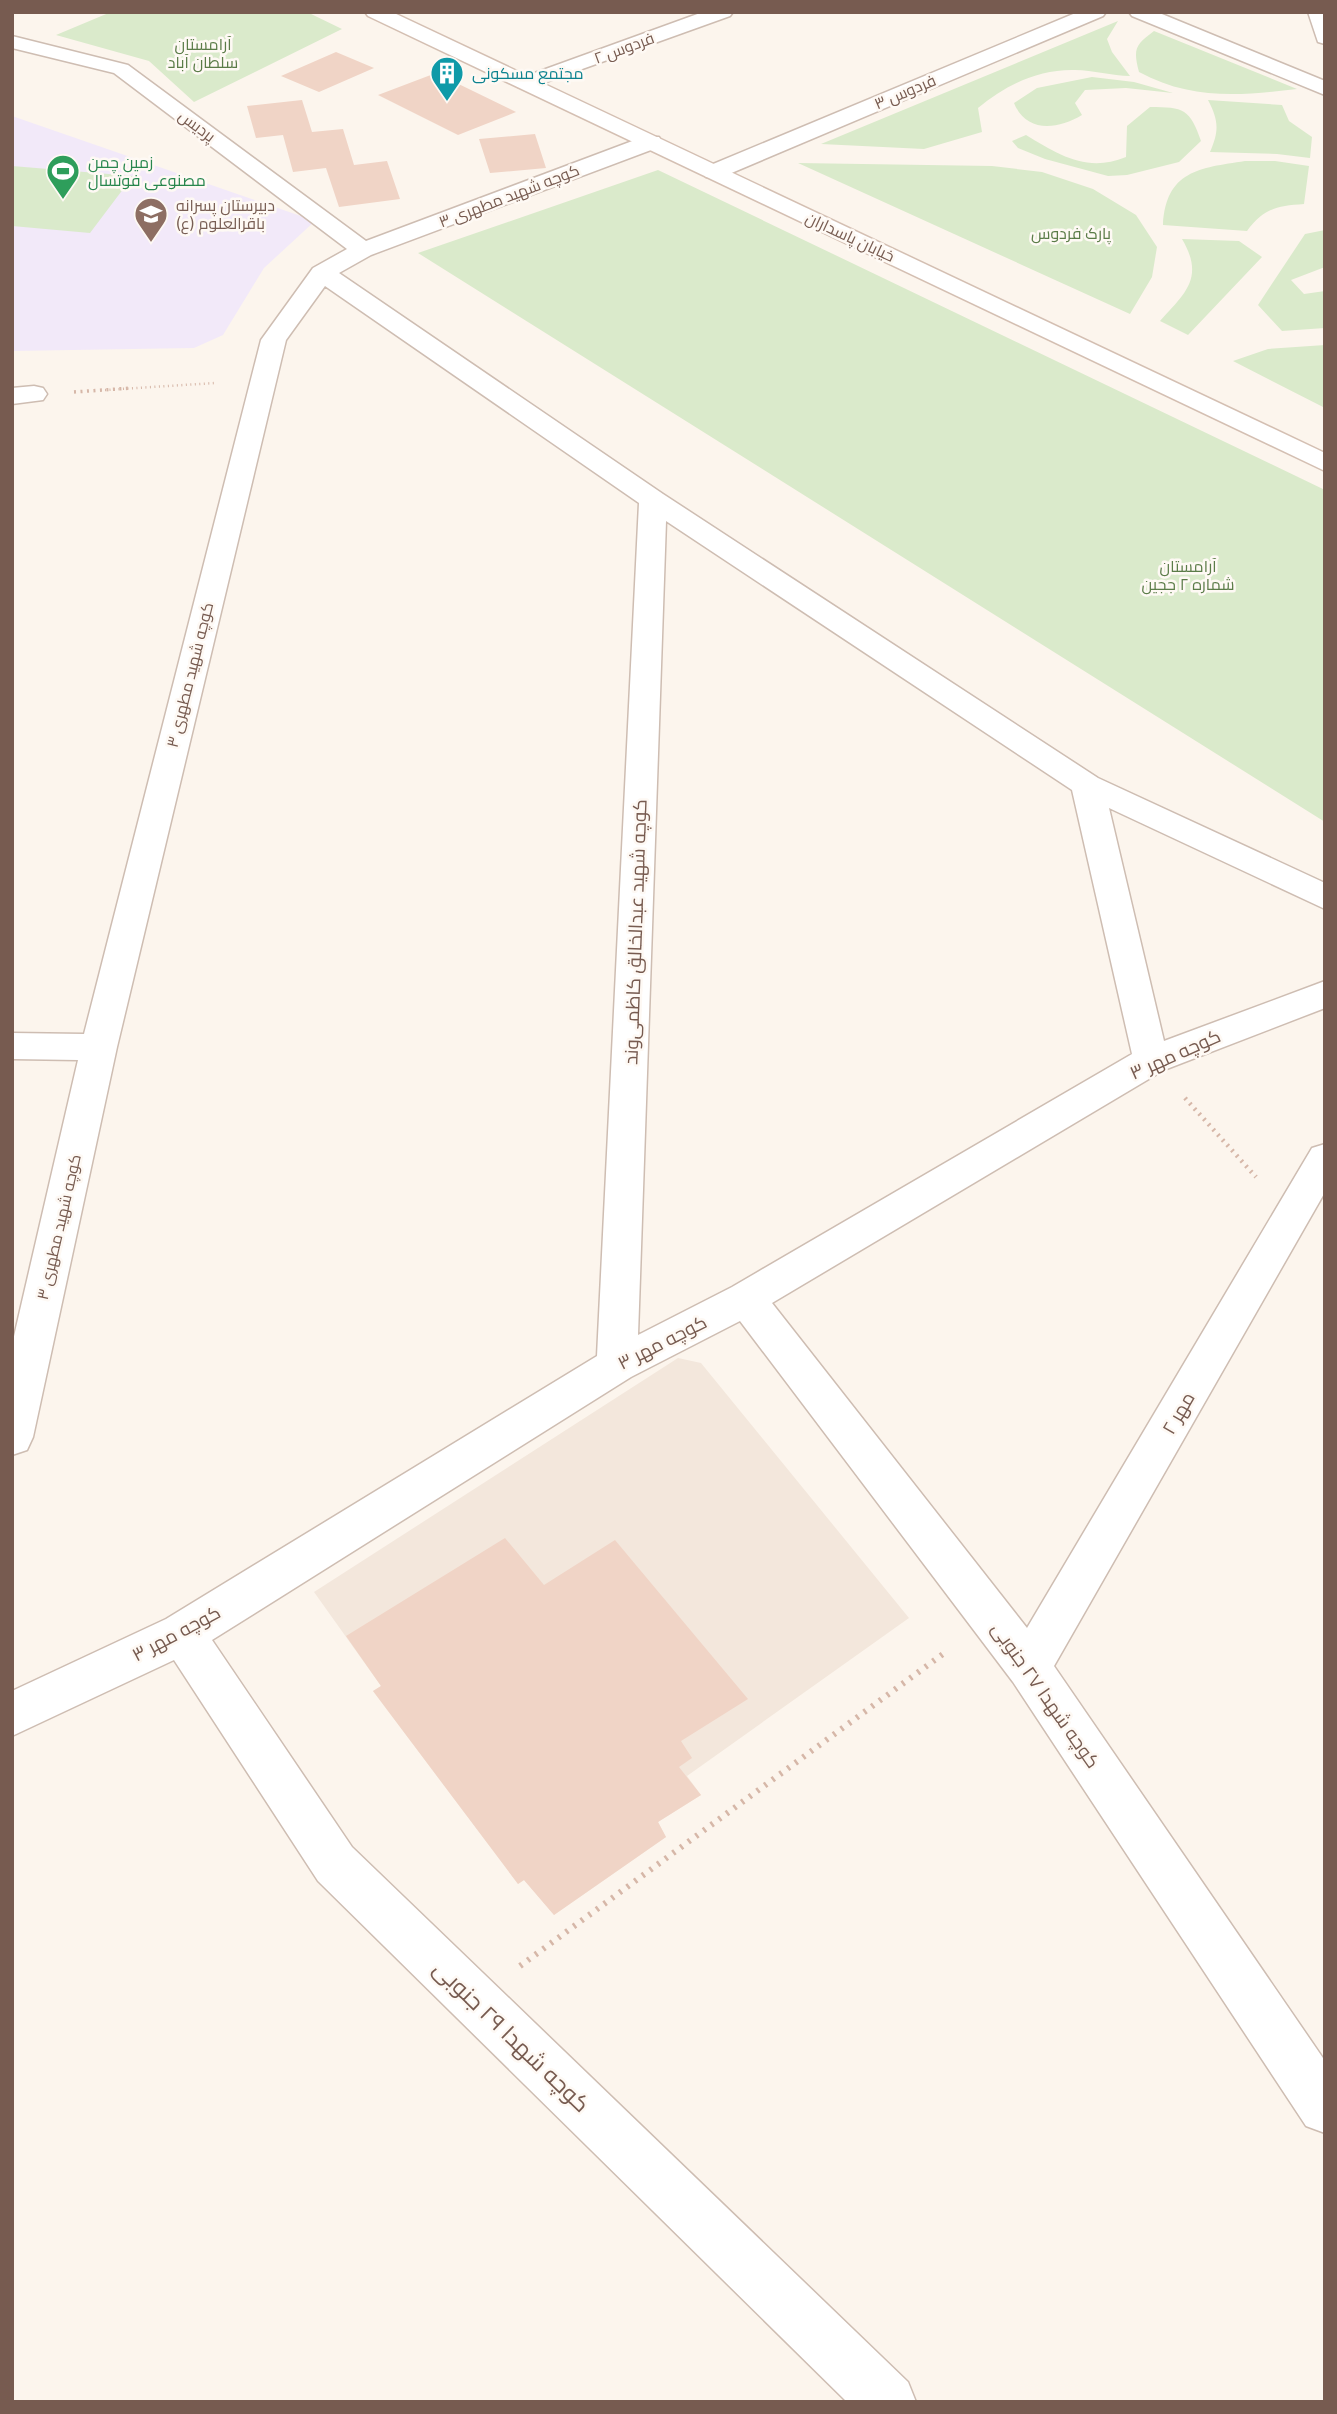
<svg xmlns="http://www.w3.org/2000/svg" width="1337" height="2414" font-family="'Public Sans',Cairo,sans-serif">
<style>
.residential{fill:#f3e7dc}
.education{fill:#f2e9f9}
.green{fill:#daeacb}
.building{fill:#f0d4c6}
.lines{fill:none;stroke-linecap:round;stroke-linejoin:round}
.minor-casing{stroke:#cebdb2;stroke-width:3}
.secondary-casing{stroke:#d4bfb2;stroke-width:3}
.path-far3{stroke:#d6b7a8;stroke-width:2.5;stroke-dasharray:1 3.5;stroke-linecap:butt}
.path-far2{stroke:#d6b7a8;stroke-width:3.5;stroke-dasharray:2 4.5;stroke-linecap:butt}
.path-far1{stroke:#d6b7a8;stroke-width:4.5;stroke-dasharray:2 5;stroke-linecap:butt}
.path{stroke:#d6b7a8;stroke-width:6;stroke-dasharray:2.5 7;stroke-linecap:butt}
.minor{fill:#fff;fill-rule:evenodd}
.secondary{fill:#fff;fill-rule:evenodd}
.labels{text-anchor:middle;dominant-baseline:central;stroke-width:5;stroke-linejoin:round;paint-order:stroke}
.far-park-label{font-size:16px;fill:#5b7c48;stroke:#fef9f4}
.far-street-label{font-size:16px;fill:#775b50;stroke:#fef9f4}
.far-culture-label{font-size:16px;fill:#0d838f;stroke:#fef9f4;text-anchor:start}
.far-leisure-label{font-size:16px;fill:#27864d;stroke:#fef9f4;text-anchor:start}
.far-education-label{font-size:16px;fill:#785e54;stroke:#fef9f4;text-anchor:start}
.street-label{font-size:19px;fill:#775b50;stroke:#fef9f4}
.near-street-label{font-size:23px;fill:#775b50;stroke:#fef9f4}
</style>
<rect width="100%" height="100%" fill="#fcf5ed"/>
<path class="residential" d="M678,1358L701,1363L909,1618L687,1776L701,1795L658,1822L666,1837L554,1915L524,1880L518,1884L373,1691L381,1686L314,1592Z"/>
<path class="education" d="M12,116L315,221L264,268L223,335L194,348L12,351Z"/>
<path class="green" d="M111,12H307L342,29L194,102L149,61L56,35Z
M1118,21L1107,39L1112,52L1130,76C1112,76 1093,70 1075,70C1038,69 1006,85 978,108L982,132L924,149L821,144Z
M1154,31L1297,89C1239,96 1191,100 1139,72C1133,49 1135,45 1154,31Z
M1092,77L1134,82L1173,93L1126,88L1085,90L1075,103L1082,115C1057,130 1026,133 1014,103L1037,88Z
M1208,100L1282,105L1289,121L1312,137L1310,158L1277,154L1210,152C1219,131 1219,121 1208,100Z
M1150,107C1184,107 1190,109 1201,141L1179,162L1127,175L1108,176L1045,159L1018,148L1012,141L1026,135C1059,155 1087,173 1126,157L1127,126Z
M1245,161H1275L1309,166L1304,204C1277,206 1264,208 1247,231L1163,225C1166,171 1199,168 1245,161Z
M798,163L992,166L1042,172L1093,189L1136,215L1157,247L1152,277L1130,314Z
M12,166L133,176L90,233L12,226Z
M658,170L1325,490V822L418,253Z
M1325,230V267L1291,280L1304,294L1325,291V328L1282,331L1258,305L1305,234Z
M1182,239L1239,241L1262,257L1188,335L1160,321C1185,293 1205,278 1182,239Z
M1325,345V408L1233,361L1268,349Z"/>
<path class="building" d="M336,52L374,68L319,92L281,76Z
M436,73L516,112L458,135L378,95Z
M302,100L312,132L343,129L354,165L387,161L400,199L339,207L326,168L293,172L283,135L256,138L247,106Z
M535,134L546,168L490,173L479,139Z
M505,1538L544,1585L615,1540L748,1699L681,1741L692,1758L679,1767L701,1795L658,1822L666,1837L554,1915L524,1880L518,1884L373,1691L381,1686L346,1636Z"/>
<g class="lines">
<defs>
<path id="minor" d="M703,12H733L730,16L532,87H518L514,83L518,79Z
M1078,12H1106L1103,16L722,177H706L703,172L706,167Z
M1129,12H1157L1325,81V95L1132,16Z
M1308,12H1325V44L1318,42Z
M12,36L128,65L366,241L643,137H659L662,142L659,147L371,255L339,273L663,494L1098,778L1325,883V909L1109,808L1164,1041L1325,981V1008L1164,1070L772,1303L1027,1628L1312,1148L1325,1144V1192L1054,1666L1325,2061V2133L1306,2126L1013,1682L740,1321L631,1377L212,1640L352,1847L908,2382L916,2402H847L318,1881L174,1660L12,1736V1691L166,1619L597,1356L639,503L325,286L286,340L117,1047L33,1437L27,1450L12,1455V1345L78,1060L12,1059V1033L84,1034L261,340L313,268L347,249L114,73L12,48ZM666,521L1072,790L1132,1054L732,1287L638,1335Z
M34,386L43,388L47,394L43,400L12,404V388Z"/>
<path id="secondary" d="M365,12H392L1325,453V471L368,16Z"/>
</defs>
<use href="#minor" class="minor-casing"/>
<use href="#secondary" class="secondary-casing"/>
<path class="path-far3" d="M105,390L215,383"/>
<path class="path-far2" d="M74,392L132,388"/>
<path class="path-far1" d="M1185,1098L1256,1177"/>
<path class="path" d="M520,1966L947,1651"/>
<use href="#minor" class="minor"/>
<use href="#secondary" class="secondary"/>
</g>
<defs>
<symbol id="building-pin" viewBox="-11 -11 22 30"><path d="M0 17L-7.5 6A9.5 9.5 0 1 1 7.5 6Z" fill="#0f9aa8" stroke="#fef9f4"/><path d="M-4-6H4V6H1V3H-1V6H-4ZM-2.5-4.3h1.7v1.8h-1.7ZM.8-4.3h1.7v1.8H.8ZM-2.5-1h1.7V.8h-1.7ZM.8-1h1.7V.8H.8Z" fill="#fff"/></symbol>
<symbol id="stadium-pin" viewBox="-11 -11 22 30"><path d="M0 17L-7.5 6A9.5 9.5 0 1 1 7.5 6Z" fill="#2e9e5b" stroke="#fef9f4"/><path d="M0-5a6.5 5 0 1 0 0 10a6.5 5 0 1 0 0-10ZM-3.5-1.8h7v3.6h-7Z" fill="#fff"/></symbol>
<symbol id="school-pin" viewBox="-11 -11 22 30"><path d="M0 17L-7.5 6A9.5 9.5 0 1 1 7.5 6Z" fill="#8d6e63" stroke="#fef9f4"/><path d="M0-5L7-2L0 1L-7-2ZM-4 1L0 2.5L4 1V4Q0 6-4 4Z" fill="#fff"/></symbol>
</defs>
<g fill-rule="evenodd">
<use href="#building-pin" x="428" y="54" width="38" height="52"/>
<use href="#stadium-pin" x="44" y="152" width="38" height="52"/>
<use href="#school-pin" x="132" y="195" width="38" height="52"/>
</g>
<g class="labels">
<g class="far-park-label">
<text x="203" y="44">آرامستان<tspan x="203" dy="18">سلطان آباد</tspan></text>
<text x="1071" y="233">پارک فردوس</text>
<text x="1188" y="566">آرامستان<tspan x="1188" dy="18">شماره ۲ ججین</tspan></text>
</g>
<g class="far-street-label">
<text transform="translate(624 48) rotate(-20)">فردوس ۲</text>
<text transform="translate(905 92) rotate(-23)">فردوس ۳</text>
<text transform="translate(197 126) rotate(37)">پردیس</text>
<text transform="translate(509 196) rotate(-21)">کوچه شهید مطهری ۳</text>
<text transform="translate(850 237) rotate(25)">خیابان پاسداران</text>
<text transform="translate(190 675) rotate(-76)">کوچه شهید مطهری ۳</text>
<text transform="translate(59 1227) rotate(-77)">کوچه شهید مطهری ۳</text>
</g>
<g class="far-culture-label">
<text x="472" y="73">مجتمع مسکونی</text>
</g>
<g class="far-leisure-label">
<text x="88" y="162">زمین چمن<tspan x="88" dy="18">مصنوعی فوتسال</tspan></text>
</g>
<g class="far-education-label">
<text x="176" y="205">دبیرستان پسرانه<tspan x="176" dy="18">باقرالعلوم (ع)</tspan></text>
</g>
<g class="street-label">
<text transform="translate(635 932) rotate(-88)">کوچه شهید عبدالخالق کاظمی‌وند</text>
<text transform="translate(1175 1054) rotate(-24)">کوچه مهر ۳</text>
<text transform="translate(662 1342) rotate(-27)">کوچه مهر ۳</text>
<text transform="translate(1178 1413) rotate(-60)">مهر ۲</text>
<text transform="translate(176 1633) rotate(-28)">کوچه مهر ۳</text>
<text transform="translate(1046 1695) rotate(55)">کوچه شهدا ۲۷ جنوبی</text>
</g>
<g class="near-street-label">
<text transform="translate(512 2036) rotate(44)">کوچه شهدا ۲۹ جنوبی</text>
</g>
</g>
<rect width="1337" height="2414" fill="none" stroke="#775b50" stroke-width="28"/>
</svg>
